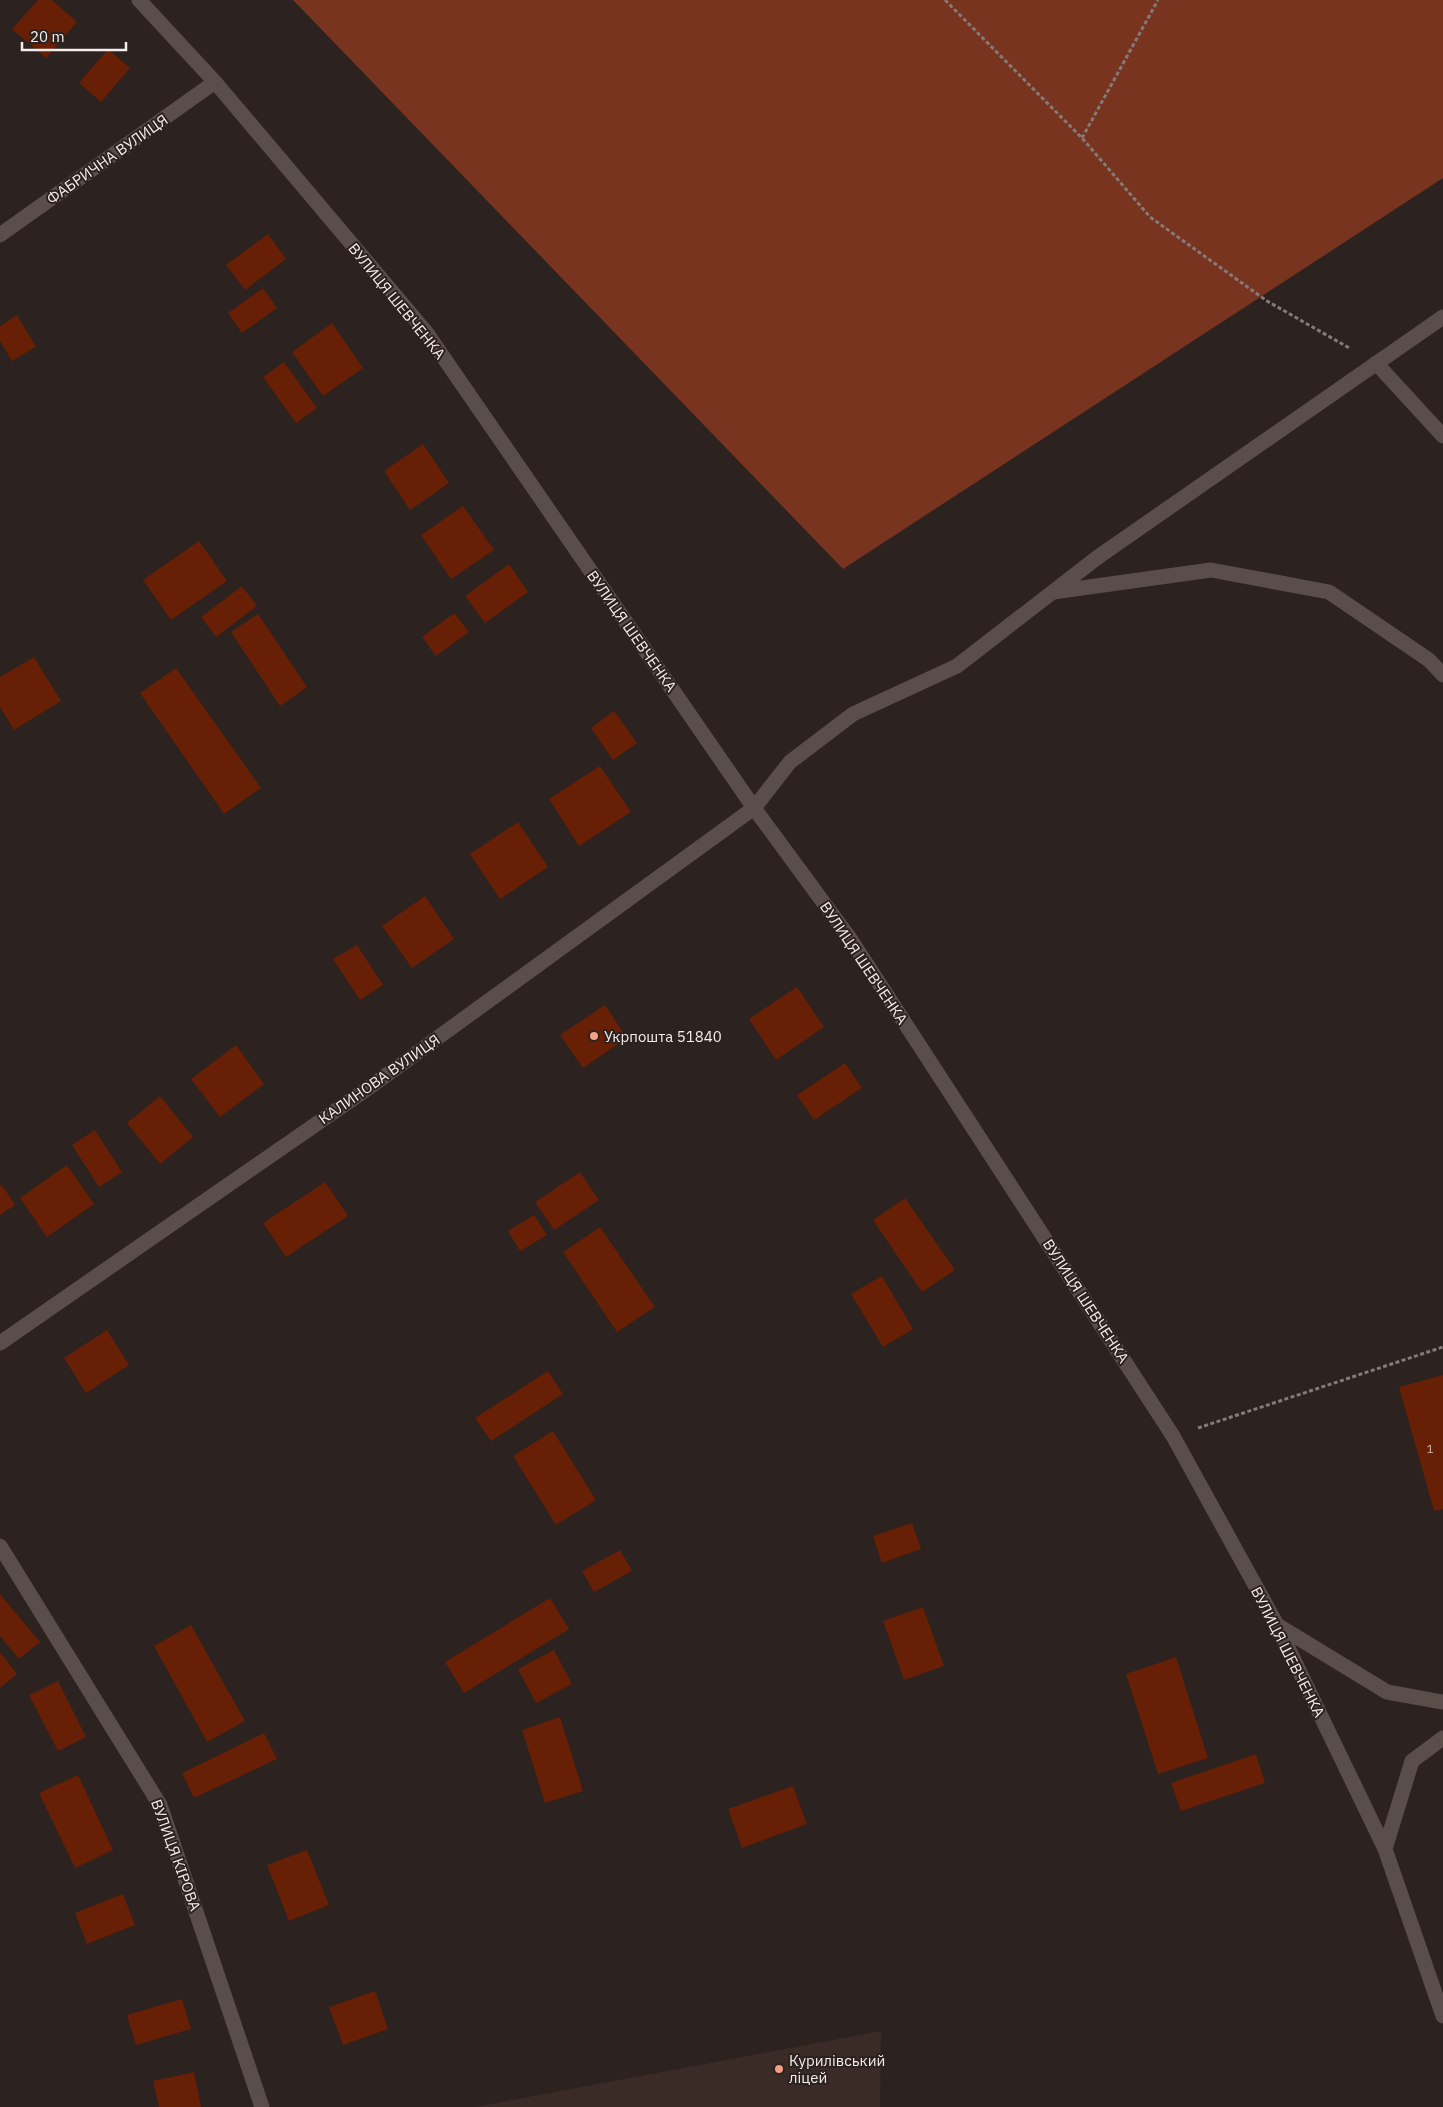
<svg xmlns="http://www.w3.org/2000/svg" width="1443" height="2107" font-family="'IBM Plex Sans',sans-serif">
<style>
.built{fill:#3b2b26}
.green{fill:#78341f}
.building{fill:#671f05}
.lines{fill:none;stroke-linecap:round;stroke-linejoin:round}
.path{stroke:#847b78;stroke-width:3;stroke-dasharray:4 2.5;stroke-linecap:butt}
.lane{stroke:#5a4e4b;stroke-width:15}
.street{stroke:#5a4e4b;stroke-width:15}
.poi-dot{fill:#f39f84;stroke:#2c221f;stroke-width:2}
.labels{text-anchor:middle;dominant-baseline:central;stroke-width:4;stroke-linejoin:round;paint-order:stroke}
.number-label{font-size:12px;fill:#d1bab1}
.street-label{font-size:15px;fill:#f4edea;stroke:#2c221f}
.poi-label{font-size:15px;fill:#f4edea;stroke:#2c221f;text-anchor:start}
</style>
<rect width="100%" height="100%" fill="#2c221f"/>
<path class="built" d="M881,2031L880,2107H475Z"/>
<path class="green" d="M293,0H1443V178L843,569Z"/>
<path class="building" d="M38,0H52L77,22L46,58L12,29Z
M108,49L130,68L101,102L79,83Z
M268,234L286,259L245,290L226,265Z
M263,288L277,308L242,333L228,313Z
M17,315L36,347L12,361L0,341V326Z
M332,323L363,368L323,396L292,352Z
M284,362L317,408L296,423L263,377Z
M423,444L449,483L410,510L384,471Z
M463,506L494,550L451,579L421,535Z
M199,541L227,581L171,620L143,580Z
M509,564L528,592L485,623L465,596Z
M242,586L257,606L216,637L201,617Z
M454,613L469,632L436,656L422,637Z
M258,614L307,687L280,706L231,632Z
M34,657L61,701L14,730L0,707V677Z
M176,668L261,788L224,814L140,693Z
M614,711L637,743L613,760L591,728Z
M600,766L631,812L579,846L549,799Z
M518,822L548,867L500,899L470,854Z
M425,896L454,939L412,968L382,926Z
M357,945L383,985L360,1000L333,959Z
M797,987L824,1027L776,1060L749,1019Z
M605,1005L627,1038L583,1068L560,1035Z
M236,1045L264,1084L220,1117L191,1079Z
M845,1063L862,1088L814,1120L797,1095Z
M160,1096L193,1137L160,1164L127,1123Z
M95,1130L122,1172L99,1187L72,1145Z
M67,1165L94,1204L47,1237L20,1198Z
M580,1172L599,1200L554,1230L535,1202Z
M325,1182L348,1216L286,1257L263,1223Z
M2,1185L15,1205L0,1215V1186Z
M905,1198L955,1270L922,1292L873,1220Z
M534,1215L547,1235L520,1251L508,1231Z
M600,1227L655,1307L617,1332L563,1252Z
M882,1276L913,1329L883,1347L851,1294Z
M107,1330L129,1365L86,1393L64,1358Z
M548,1371L563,1394L491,1441L475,1418Z
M1443,1375V1509L1434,1511L1399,1387Z
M553,1431L596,1500L556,1525L513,1456Z
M912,1523L921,1549L882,1563L873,1536Z
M620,1550L632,1571L594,1592L582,1571Z
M0,1594L40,1642L19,1659L0,1636Z
M550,1598L569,1629L464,1693L445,1662Z
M923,1607L944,1666L904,1680L883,1621Z
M191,1625L245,1721L207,1742L154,1646Z
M554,1650L572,1684L536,1703L518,1669Z
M0,1652L17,1674L0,1688Z
M1176,1657L1208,1758L1158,1774L1126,1674Z
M58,1681L86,1737L58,1751L29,1695Z
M560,1717L583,1791L545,1803L522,1730Z
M264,1733L277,1759L194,1798L182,1773Z
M1256,1754L1265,1783L1181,1811L1171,1783Z
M78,1775L113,1850L75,1868L39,1793Z
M793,1786L807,1824L742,1848L728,1809Z
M307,1850L329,1905L289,1921L267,1865Z
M123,1894L135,1925L87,1944L75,1913Z
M375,1991L388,2029L343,2045L329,2007Z
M182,1999L191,2029L136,2045L127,2015Z
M194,2072L201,2107H159L153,2081Z"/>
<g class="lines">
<path class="path" d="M945,0L1082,138L1150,217L1267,301L1351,349
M1082,138L1158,0
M1198,1428L1443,1347"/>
<path class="lane" d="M1053,592L1211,570L1329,592L1429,660L1443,675"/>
<path class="street" d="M139,0L215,82L426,332L754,808L851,940L1173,1436L1277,1625L1385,1849L1443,2016
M0,235L215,82
M1376,363L1443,436
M0,1343L374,1084L754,808L790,762L853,714L957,666L1098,557L1443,317
M0,1546L160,1805L262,2107
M1277,1625L1387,1692L1443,1702
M1385,1849L1412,1761L1443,1738"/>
</g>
<g class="poi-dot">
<circle cx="594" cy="1036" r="5"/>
<circle cx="779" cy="2069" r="5"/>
</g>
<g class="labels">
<g class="number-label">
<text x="1430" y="1448">1</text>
</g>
<g class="street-label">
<text transform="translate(107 159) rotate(-35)">ФАБРИЧНА ВУЛИЦЯ</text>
<text transform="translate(397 301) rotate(51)">ВУЛИЦЯ ШЕВЧЕНКА</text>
<text transform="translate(632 631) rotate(55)">ВУЛИЦЯ ШЕВЧЕНКА</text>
<text transform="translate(864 963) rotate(56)">ВУЛИЦЯ ШЕВЧЕНКА</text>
<text transform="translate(379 1079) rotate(-35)">КАЛИНОВА ВУЛИЦЯ</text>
<text transform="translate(1086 1301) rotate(57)">ВУЛИЦЯ ШЕВЧЕНКА</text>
<text transform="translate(1288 1652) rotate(63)">ВУЛИЦЯ ШЕВЧЕНКА</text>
<text transform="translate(176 1855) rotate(70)">ВУЛИЦЯ КІРОВА</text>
</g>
<g class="poi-label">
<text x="604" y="1036">Укрпошта 51840</text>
<text x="789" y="2060">Курилівський<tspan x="789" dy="17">ліцей</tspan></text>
</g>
</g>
<path d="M22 42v8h104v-8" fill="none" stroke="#f4edea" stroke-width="2.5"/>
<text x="30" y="42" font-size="15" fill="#f4edea" stroke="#2c221f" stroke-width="4" paint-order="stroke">20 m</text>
</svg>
